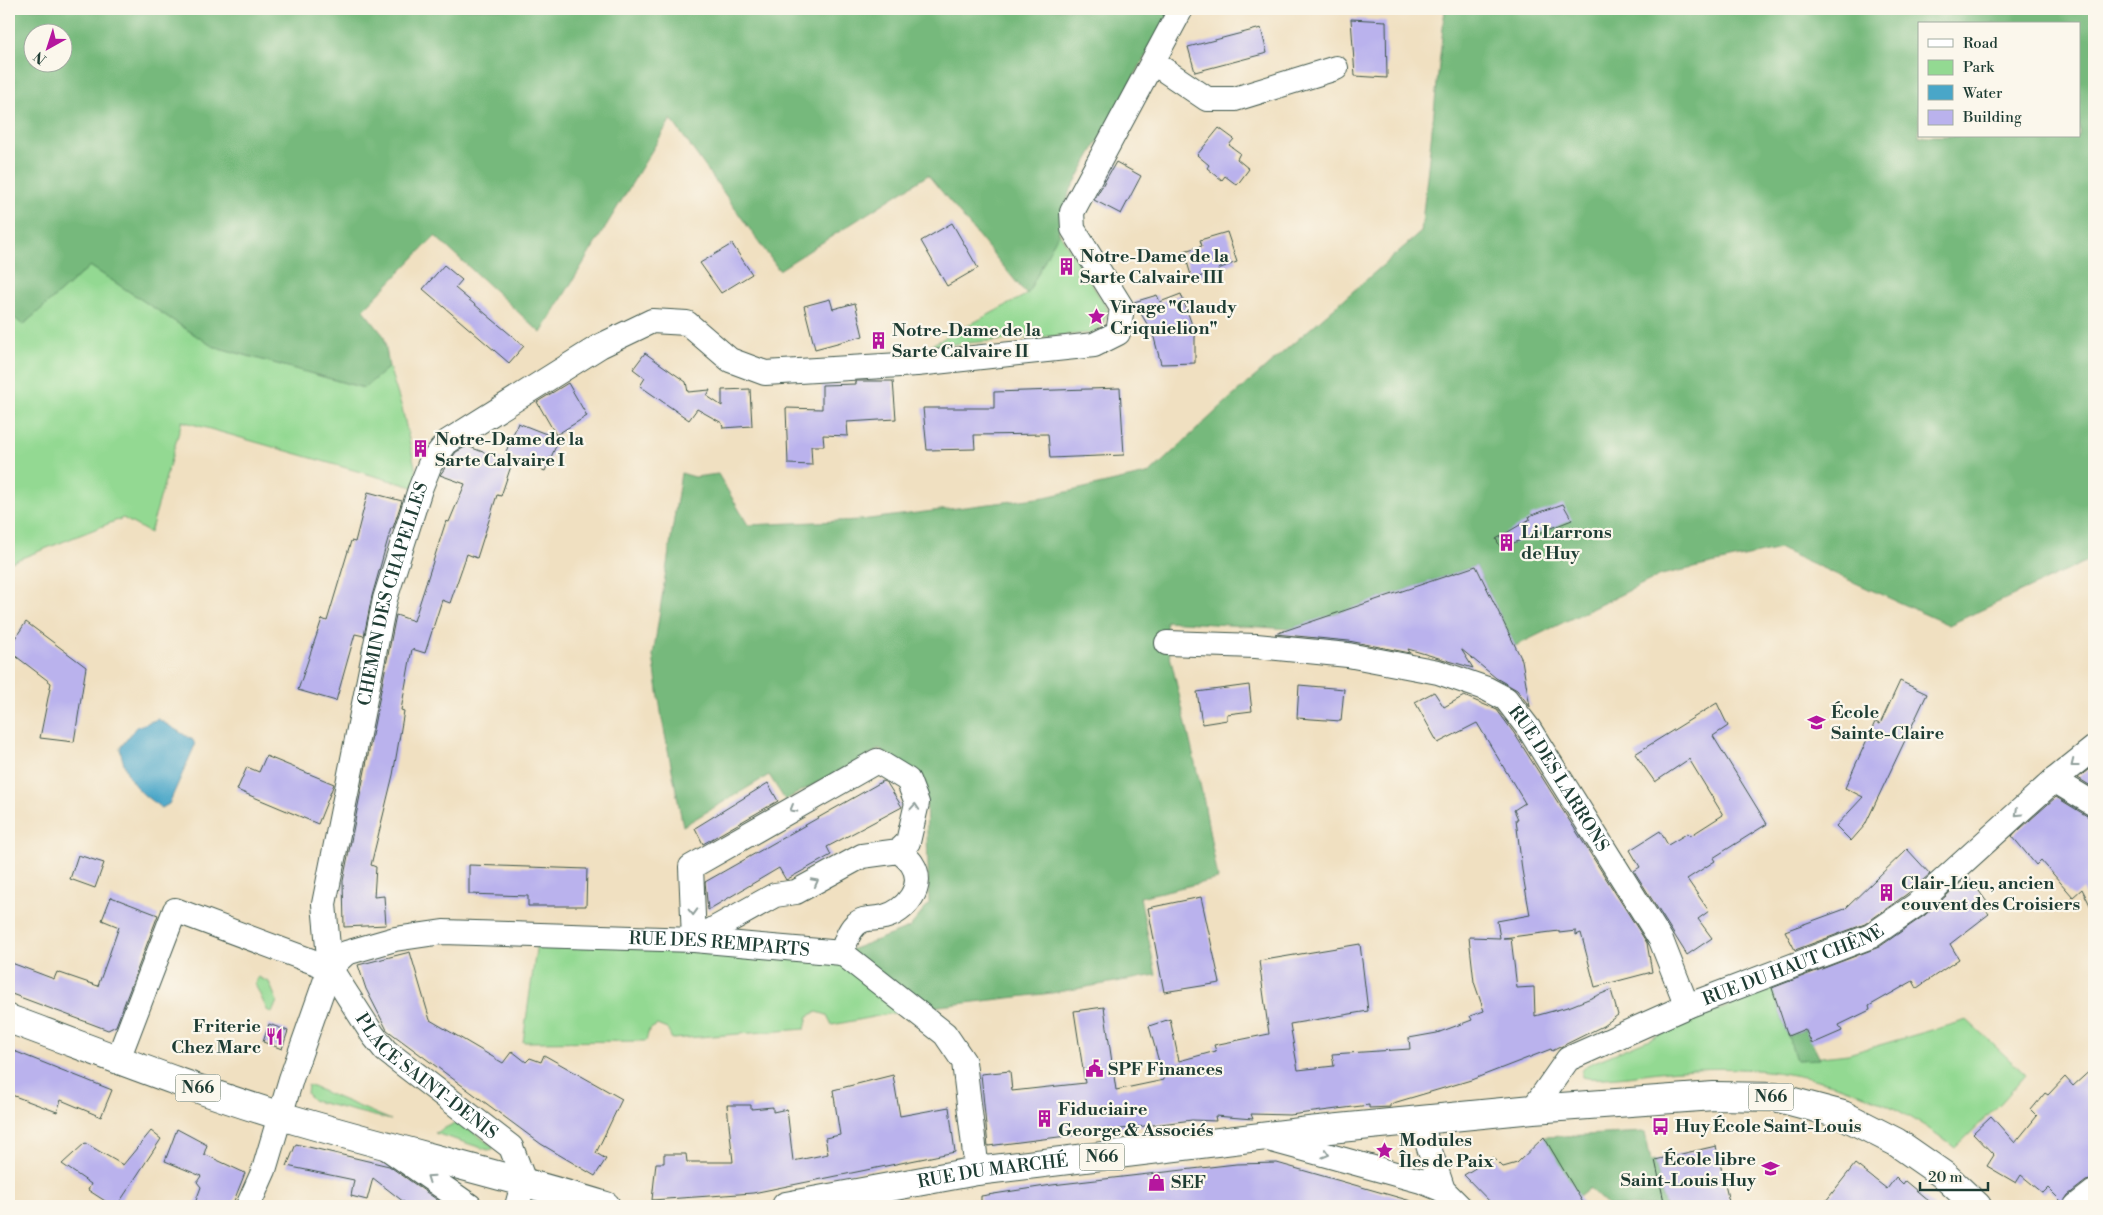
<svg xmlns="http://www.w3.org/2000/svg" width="2103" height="1215" font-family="'Libre Bodoni',serif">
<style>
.green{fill:#93d992;stroke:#598b63}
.forest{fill:#76b97c;stroke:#4a7b58;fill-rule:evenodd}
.water{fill:#49a6c8;stroke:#34727e}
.building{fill:#bab2ed}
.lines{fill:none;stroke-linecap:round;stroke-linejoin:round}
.minor-casing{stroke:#3e5549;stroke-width:26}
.major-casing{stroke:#3e5549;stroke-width:30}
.minor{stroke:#fff;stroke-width:24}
.major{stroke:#fff;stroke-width:28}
.oneway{stroke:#8f9e9a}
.labels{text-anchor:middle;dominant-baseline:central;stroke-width:4.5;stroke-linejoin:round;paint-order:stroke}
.shield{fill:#fbf7ec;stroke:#61756b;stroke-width:1}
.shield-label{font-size:16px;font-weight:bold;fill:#1f3d34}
.poi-label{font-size:18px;font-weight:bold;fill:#1f3d34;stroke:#fbf7ec;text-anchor:start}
.street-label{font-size:18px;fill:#1f3d34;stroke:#fbf7ec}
</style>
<rect width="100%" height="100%" fill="#fbf7ec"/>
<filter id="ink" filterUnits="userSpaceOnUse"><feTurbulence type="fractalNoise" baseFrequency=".02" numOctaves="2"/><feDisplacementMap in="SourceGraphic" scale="10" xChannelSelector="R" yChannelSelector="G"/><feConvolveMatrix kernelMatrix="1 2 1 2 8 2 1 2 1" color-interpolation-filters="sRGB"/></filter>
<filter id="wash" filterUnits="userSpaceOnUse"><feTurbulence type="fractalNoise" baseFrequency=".0096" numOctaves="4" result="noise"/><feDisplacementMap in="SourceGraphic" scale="20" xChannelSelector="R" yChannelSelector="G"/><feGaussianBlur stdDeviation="1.12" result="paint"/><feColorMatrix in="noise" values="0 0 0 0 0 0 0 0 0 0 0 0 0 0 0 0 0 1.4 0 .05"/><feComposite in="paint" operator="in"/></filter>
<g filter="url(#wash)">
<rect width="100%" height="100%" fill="#f0e0c1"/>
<path class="green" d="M1058,231L1108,310L1103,325L1092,333L929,346L1026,295Z
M90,266L212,346L363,388L389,367L402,408L420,489L182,421L150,533L123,518L9,563V313L23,325Z
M538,935L842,953L914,1009L832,1025L827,1015L817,1012L808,1016L805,1029L672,1039L667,1029L657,1025L649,1030L646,1041L523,1042Z
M258,977L269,982L277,1001L272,1013L267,1010L255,984Z
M1772,988L1796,1060L1848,1054L1967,1020L2026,1075L2000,1104L1955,1148C1876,1084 1779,1062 1680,1070C1657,1071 1600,1082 1582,1077V1071L1587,1065Z
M308,1085L391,1120L314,1101L307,1094Z
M459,1121L493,1147V1149L488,1150L435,1133Z"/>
<path class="forest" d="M9,9H1172L1069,193L1058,234L1027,295L928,175L779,270L671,119L541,333L435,236L363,310L384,336L389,367L364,388L212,346L90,266L23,325L9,313ZM32,32H62V62H32Z
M1445,9H2094V558L1949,625L1780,549L1661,575L1515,646L1476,566L1291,629L1166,621L1167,643L1203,797L1218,879L1140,897L1156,975L1052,993L914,1009L842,953L909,928L929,904L926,798L918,775L880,749L785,800L769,775L683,826L662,719L653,656L681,473L695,477L718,474L748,525L861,520L1045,497L1150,473L1226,402L1421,232ZM1919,24H2079V136H1919Z
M1805,1029L1820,1059L1796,1060L1788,1036Z
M1645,1132L1651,1161L1655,1160L1665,1206H1608L1589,1188L1566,1206H1550L1558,1198L1544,1137Z"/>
<path class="water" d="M158,719L193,740L195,745L169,804L162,808C136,791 126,780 120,748L136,727Z"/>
<g id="blocks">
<path class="building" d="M1351,19L1386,21L1387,78L1355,76Z
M1261,28L1267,53L1195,72L1188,47Z
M1219,128L1234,139L1229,145L1240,153L1237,159L1249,169L1237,185L1225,176L1222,180L1207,168L1209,165L1197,155Z
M1116,162L1141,176L1121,214L1094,200Z
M952,223L978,268L947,286L921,241Z
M1227,232L1237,262L1218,269L1219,271L1192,279L1184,251L1202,246L1200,240Z
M732,244L752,274L721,293L700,263Z
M444,265L462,280L455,288L524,346L509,363L423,289Z
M1181,294L1195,333V363L1161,364L1153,334L1134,302L1157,295L1160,302Z
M830,299L833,309L855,303L863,336L815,349L804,306Z
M645,353L686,382L688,392L710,390L707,396L722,406V390L750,389L752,426L723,428L722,423L697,409L689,420L640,386L645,378L633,369Z
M856,381H893L896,419L847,422L848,436L823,435L824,446H811L812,465L788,464L786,408L822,409V385L856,384Z
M568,383L587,416L556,435L537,402Z
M1120,388L1124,455L1050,458L1048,434L974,435L975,449L927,450L923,408H994V392Z
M518,423L559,439L545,471L505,454Z
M467,446L512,463L501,496L497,495L477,558L467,554L450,603L442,600L425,653L412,649L401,710L404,711L393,775L371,865L376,867L374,897L384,896L386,925L344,927L343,881L396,615L414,621L446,521L449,522L465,484L440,475L456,452Z
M368,492L402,501L393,528H391L372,596L364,636L355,634L336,701L298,690L322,619L327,621L351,541L355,542Z
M1563,504L1572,520L1501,548L1496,539L1530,519L1529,516Z
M1476,566L1522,660L1530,707L1517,690L1496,678L1461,649L1473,668L1408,649L1410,653L1349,641L1275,634Z
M26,622L86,667L74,742L40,738L51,683L9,651V647Z
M1900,681L1927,694L1865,825L1851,841L1836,826L1863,797L1845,788L1875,722L1880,724Z
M1249,685L1252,711L1227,714V720L1202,724L1197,692Z
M1299,685L1344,689L1341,721L1297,718Z
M1434,692L1444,707L1464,696L1497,710L1514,733L1647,943L1652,972L1595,987L1581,933L1576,935V931L1559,933V931L1503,938H1511L1517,988L1534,987L1535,1016L1571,1006L1611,990L1618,1015L1603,1026L1552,1051L1551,1049L1471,1080L1390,1104V1107L1369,1108V1105L1290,1115L1251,1114L1253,1119L1215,1116L1216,1121L1192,1120L988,1146L981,1074L1010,1071L1012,1091L1085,1083L1074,1011L1104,1007L1116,1090L1164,1080L1149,1026L1170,1019L1179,1061L1216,1051L1214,1045L1269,1034L1259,961L1360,944L1368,1011L1290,1024L1298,1070L1334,1066L1332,1054L1410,1049L1409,1038L1437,1033L1472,1020L1470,1016L1484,1011L1474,982L1469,937L1500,938L1497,921L1530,915L1522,870L1516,819H1518L1514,810L1525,803L1477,723L1438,743L1415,702Z
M1717,703L1728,726L1713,736L1767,824L1713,858L1715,861L1687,879L1709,911L1698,919L1712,938L1687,955L1634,871L1640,867L1630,850L1660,831L1668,845L1688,833L1690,836L1723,815L1689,759L1655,782L1635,754Z
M266,756L334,784L318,824L237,790L247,767L259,772Z
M2094,765V788L2078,778Z
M883,781L887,783L902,807L827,847L831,855L786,880L779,868L708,910L705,882Z
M768,783L778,801L703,844L695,828Z
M2056,797L2087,816L2094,818V913L2082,889L2073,897L2041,860L2036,865L2012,836Z
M1907,849L1930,874L1907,894L1865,924L1795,950L1785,931L1845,909Z
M78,855L104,863L95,888L70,879Z
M469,865L587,869L586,906H528V896L469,894Z
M1968,876L1987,902L1982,905L1989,914L1950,944L1959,959L1917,988L1913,981L1869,1006L1870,1010L1839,1025L1842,1031L1812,1044L1805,1029L1788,1036L1772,988L1879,947L1925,915Z
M111,897L158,915L116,1026L108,1030L9,993V962L54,979L57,972L98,986L119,927L102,920Z
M1201,897L1220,983L1164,992L1148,908Z
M410,952L430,1020L503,1063L512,1051L526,1062L530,1058L541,1062L544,1055L622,1099L596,1153L606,1159L595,1176L541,1144L387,1030L366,989L358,965Z
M269,1024L288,1031L282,1049L263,1042Z
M9,1049L112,1090L101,1117L61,1100L57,1112L9,1094Z
M2094,1067V1179L2086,1181L2068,1195L2063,1203L2048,1188L2043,1193L2021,1175L2016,1183L1987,1166L1994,1155L1973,1133L1991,1116L2015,1143L2037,1116L2031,1110L2045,1093L2048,1095L2065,1077L2073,1086Z
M893,1075L900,1116L949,1107L955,1152L753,1193L652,1200L656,1163H664V1154H686L687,1162H733L727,1105H751V1109L773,1107V1112L787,1109L793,1161L828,1154L825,1138L840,1135L833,1090Z
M177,1129L207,1145L204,1154L245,1173L232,1206H194L201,1187L197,1182L201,1176L165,1161Z
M151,1131L161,1139L117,1206H113L88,1190L91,1184L62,1164L85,1143L123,1165Z
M1544,1137L1585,1206H1494L1464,1175L1493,1157L1503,1167L1517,1163Z
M296,1144L389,1166L446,1206H409L373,1178L367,1200L351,1196L354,1180L287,1166Z
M1716,1146L1730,1206H1665L1655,1160Z
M1277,1163L1411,1201L1410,1206H981V1196L1052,1185L1236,1164Z
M1855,1164L1887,1189L1896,1177L1903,1184L1905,1181L1935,1206H1822Z"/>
</g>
</g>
<g filter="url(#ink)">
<use href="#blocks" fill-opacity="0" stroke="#3e5549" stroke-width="1"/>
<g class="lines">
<defs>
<g id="minor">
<path d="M1154,63L1207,99H1235L1336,68"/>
<path id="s1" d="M1167,643L1256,646L1348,655L1438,672L1487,689L1506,699L1529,729L1661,940L1687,1006"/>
<path d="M2054,780L2094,804"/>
<path d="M842,953C845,943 848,932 855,925C865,916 873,920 884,917C905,912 927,886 912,864C909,859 903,855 899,851L862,856L796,892L775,895L694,940L691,867L877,761L908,780L917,803L908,842L899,851"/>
<path id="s2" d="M330,968L324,904L385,599L420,489L430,464L447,442L600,346L652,321L687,323L730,360L765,373L917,364L1094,345L1118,333L1122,308L1073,229L1072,212L1181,9"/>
<path id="s3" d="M118,1059L175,910L330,968L373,1035L386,1051L511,1147L524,1181L517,1206"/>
<path id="s4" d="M1533,1109L1568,1059L1687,1006L1871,936L1916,905L2054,780L2094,748"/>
<path d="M1420,1121L1443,1190L1459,1206"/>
<path d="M1268,1139L1421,1181L1443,1190"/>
<path d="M387,1148L470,1206"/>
<path id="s5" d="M248,1206L264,1170L291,1079L330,968L346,953L395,939L443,932L694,940L842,953L945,1034L964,1062L977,1171"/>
<path d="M2076,1206L2094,1192"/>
</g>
<g id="major">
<path d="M9,1019C99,1052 189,1088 281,1116C388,1148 498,1173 606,1206"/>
<path id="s6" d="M786,1206L977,1171L1309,1131L1533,1109L1714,1096L1775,1097L1843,1115L1896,1142L1945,1176L1977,1206"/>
</g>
</defs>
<use href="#minor" class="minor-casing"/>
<use href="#major" class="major-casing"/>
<use href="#minor" class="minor"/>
<use href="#major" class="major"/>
</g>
<defs><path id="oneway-chevron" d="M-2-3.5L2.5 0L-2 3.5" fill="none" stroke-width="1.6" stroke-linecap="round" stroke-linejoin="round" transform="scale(1.25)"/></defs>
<g class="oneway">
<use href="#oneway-chevron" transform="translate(2074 764) rotate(142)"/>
<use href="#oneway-chevron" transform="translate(915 807) rotate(-86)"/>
<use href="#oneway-chevron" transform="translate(793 809) rotate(150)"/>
<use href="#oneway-chevron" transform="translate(2018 813) rotate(137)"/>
<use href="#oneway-chevron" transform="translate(815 882) rotate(-28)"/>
<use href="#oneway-chevron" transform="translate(693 912) rotate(88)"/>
<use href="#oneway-chevron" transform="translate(1326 1154) rotate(17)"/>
<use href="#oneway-chevron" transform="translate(430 1178) rotate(-145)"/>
</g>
</g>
<defs>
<symbol id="building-bare" viewBox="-9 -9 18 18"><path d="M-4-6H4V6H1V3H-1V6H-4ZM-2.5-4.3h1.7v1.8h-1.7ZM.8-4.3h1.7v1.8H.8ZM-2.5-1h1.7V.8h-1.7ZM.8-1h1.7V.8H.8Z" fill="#b5179e" stroke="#fbf7ec" stroke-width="2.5" paint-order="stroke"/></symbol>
<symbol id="sight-bare" viewBox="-9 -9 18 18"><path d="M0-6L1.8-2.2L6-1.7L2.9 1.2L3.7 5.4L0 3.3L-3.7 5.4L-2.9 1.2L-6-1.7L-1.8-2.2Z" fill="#b5179e" stroke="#fbf7ec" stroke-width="2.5" paint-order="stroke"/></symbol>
<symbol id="school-bare" viewBox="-9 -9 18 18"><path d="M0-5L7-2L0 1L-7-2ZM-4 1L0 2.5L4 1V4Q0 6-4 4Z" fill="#b5179e" stroke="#fbf7ec" stroke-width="2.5" paint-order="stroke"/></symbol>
<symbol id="restaurant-bare" viewBox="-9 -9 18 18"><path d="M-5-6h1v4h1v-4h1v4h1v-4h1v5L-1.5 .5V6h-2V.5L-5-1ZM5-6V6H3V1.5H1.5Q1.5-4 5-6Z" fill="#b5179e" stroke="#fbf7ec" stroke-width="2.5" paint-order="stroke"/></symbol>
<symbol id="civic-bare" viewBox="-9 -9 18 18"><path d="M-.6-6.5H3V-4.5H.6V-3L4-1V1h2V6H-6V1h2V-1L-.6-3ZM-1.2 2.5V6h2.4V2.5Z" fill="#b5179e" stroke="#fbf7ec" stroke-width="2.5" paint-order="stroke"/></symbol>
<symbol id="bus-bare" viewBox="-9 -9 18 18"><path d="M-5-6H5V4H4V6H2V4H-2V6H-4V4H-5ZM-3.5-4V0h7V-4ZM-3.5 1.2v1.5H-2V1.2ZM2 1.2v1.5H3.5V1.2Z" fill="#b5179e" stroke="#fbf7ec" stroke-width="2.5" paint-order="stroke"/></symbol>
<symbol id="shop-bare" viewBox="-9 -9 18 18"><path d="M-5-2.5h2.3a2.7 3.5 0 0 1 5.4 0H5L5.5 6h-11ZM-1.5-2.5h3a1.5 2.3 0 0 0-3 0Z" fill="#b5179e" stroke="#fbf7ec" stroke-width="2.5" paint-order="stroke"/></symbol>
</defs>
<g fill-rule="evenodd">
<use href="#building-bare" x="1054" y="254" width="25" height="25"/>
<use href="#sight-bare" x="1084" y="304" width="25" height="25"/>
<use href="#building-bare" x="866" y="328" width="25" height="25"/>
<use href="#building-bare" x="408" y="436" width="25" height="25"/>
<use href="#building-bare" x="1494" y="530" width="25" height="25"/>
<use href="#school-bare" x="1804" y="710" width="25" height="25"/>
<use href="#building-bare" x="1874" y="880" width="25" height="25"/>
<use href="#restaurant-bare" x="262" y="1024" width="25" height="25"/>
<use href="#civic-bare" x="1082" y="1056" width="25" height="25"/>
<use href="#building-bare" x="1032" y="1106" width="25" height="25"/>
<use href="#bus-bare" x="1648" y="1114" width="25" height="25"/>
<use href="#sight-bare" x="1372" y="1138" width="25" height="25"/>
<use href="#school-bare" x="1758" y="1156" width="25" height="25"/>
<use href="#shop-bare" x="1144" y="1170" width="25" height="25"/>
</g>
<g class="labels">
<g class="shield">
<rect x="175.5" y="1074.5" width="45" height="27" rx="4"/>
<rect x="1748.5" y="1083.5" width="45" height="27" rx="4"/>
<rect x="1079.5" y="1143.5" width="45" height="27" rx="4"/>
</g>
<g class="shield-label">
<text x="198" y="1088">N66</text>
<text x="1771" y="1097">N66</text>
<text x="1102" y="1157">N66</text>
</g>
<g class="poi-label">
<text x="1080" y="256">Notre-Dame de la<tspan x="1080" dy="21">Sarte Calvaire III</tspan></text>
<text x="1110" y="307">Virage "Claudy<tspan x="1110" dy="21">Criquielion"</tspan></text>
<text x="892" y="330">Notre-Dame de la<tspan x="892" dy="21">Sarte Calvaire II</tspan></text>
<text x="435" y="439">Notre-Dame de la<tspan x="435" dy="21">Sarte Calvaire I</tspan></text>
<text x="1521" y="532">Li Larrons<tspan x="1521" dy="21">de Huy</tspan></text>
<text x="1831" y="712">École<tspan x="1831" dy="21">Sainte-Claire</tspan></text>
<text x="1901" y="883">Clair-Lieu, ancien<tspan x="1901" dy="21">couvent des Croisiers</tspan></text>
<text x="261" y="1026" text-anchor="end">Friterie<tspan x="261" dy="21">Chez Marc</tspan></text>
<text x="1108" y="1069">SPF Finances</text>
<text x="1058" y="1109">Fiduciaire<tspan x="1058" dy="21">George &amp; Associés</tspan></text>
<text x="1675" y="1126">Huy École Saint-Louis</text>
<text x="1399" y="1140">Modules<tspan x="1399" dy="21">Îles de Paix</tspan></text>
<text x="1756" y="1159" text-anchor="end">École libre<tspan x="1756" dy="21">Saint-Louis Huy</tspan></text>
<text x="1171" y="1182">SEF</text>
</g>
<g class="street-label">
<text stroke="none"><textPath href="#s2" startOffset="382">CHEMIN DES CHAPELLES</textPath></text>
<text stroke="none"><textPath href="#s1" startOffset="442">RUE DES LARRONS</textPath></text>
<text stroke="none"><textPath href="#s5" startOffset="650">RUE DES REMPARTS</textPath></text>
<text stroke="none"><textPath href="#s4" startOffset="305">RUE DU HAUT CHÊNE</textPath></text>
<text stroke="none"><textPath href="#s3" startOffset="472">PLACE SAINT-DENIS</textPath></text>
<text stroke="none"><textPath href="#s6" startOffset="210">RUE DU MARCHÉ</textPath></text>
</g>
</g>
<rect width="2103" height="1215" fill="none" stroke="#fbf7ec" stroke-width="30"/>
<rect x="1918" y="22" width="162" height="115" fill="#fbf7ec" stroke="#a3ada2"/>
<rect x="1928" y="39" width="25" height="8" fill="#ffffff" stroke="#a3ada2"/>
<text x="1963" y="48" font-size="15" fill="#1f3d34">Road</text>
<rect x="1928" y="60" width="25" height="15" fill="#93d992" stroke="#a3ada2"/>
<text x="1963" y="72" font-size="15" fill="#1f3d34">Park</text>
<rect x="1928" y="85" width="25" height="15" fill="#49a6c8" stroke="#a3ada2"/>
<text x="1963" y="98" font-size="15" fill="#1f3d34">Water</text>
<rect x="1928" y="110" width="25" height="15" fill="#bab2ed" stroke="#a3ada2"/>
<text x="1963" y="122" font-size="15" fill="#1f3d34">Building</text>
<g transform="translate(48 48) rotate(219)"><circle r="24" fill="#fbf7ec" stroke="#a3ada2"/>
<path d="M0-4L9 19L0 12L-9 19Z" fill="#b5179e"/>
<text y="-8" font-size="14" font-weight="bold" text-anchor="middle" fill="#1f3d34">N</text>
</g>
<path d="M1920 1182v8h68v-8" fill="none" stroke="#1f3d34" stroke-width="2.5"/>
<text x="1928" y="1182" font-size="15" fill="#1f3d34" stroke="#fbf7ec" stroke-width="4" paint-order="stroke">20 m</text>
</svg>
